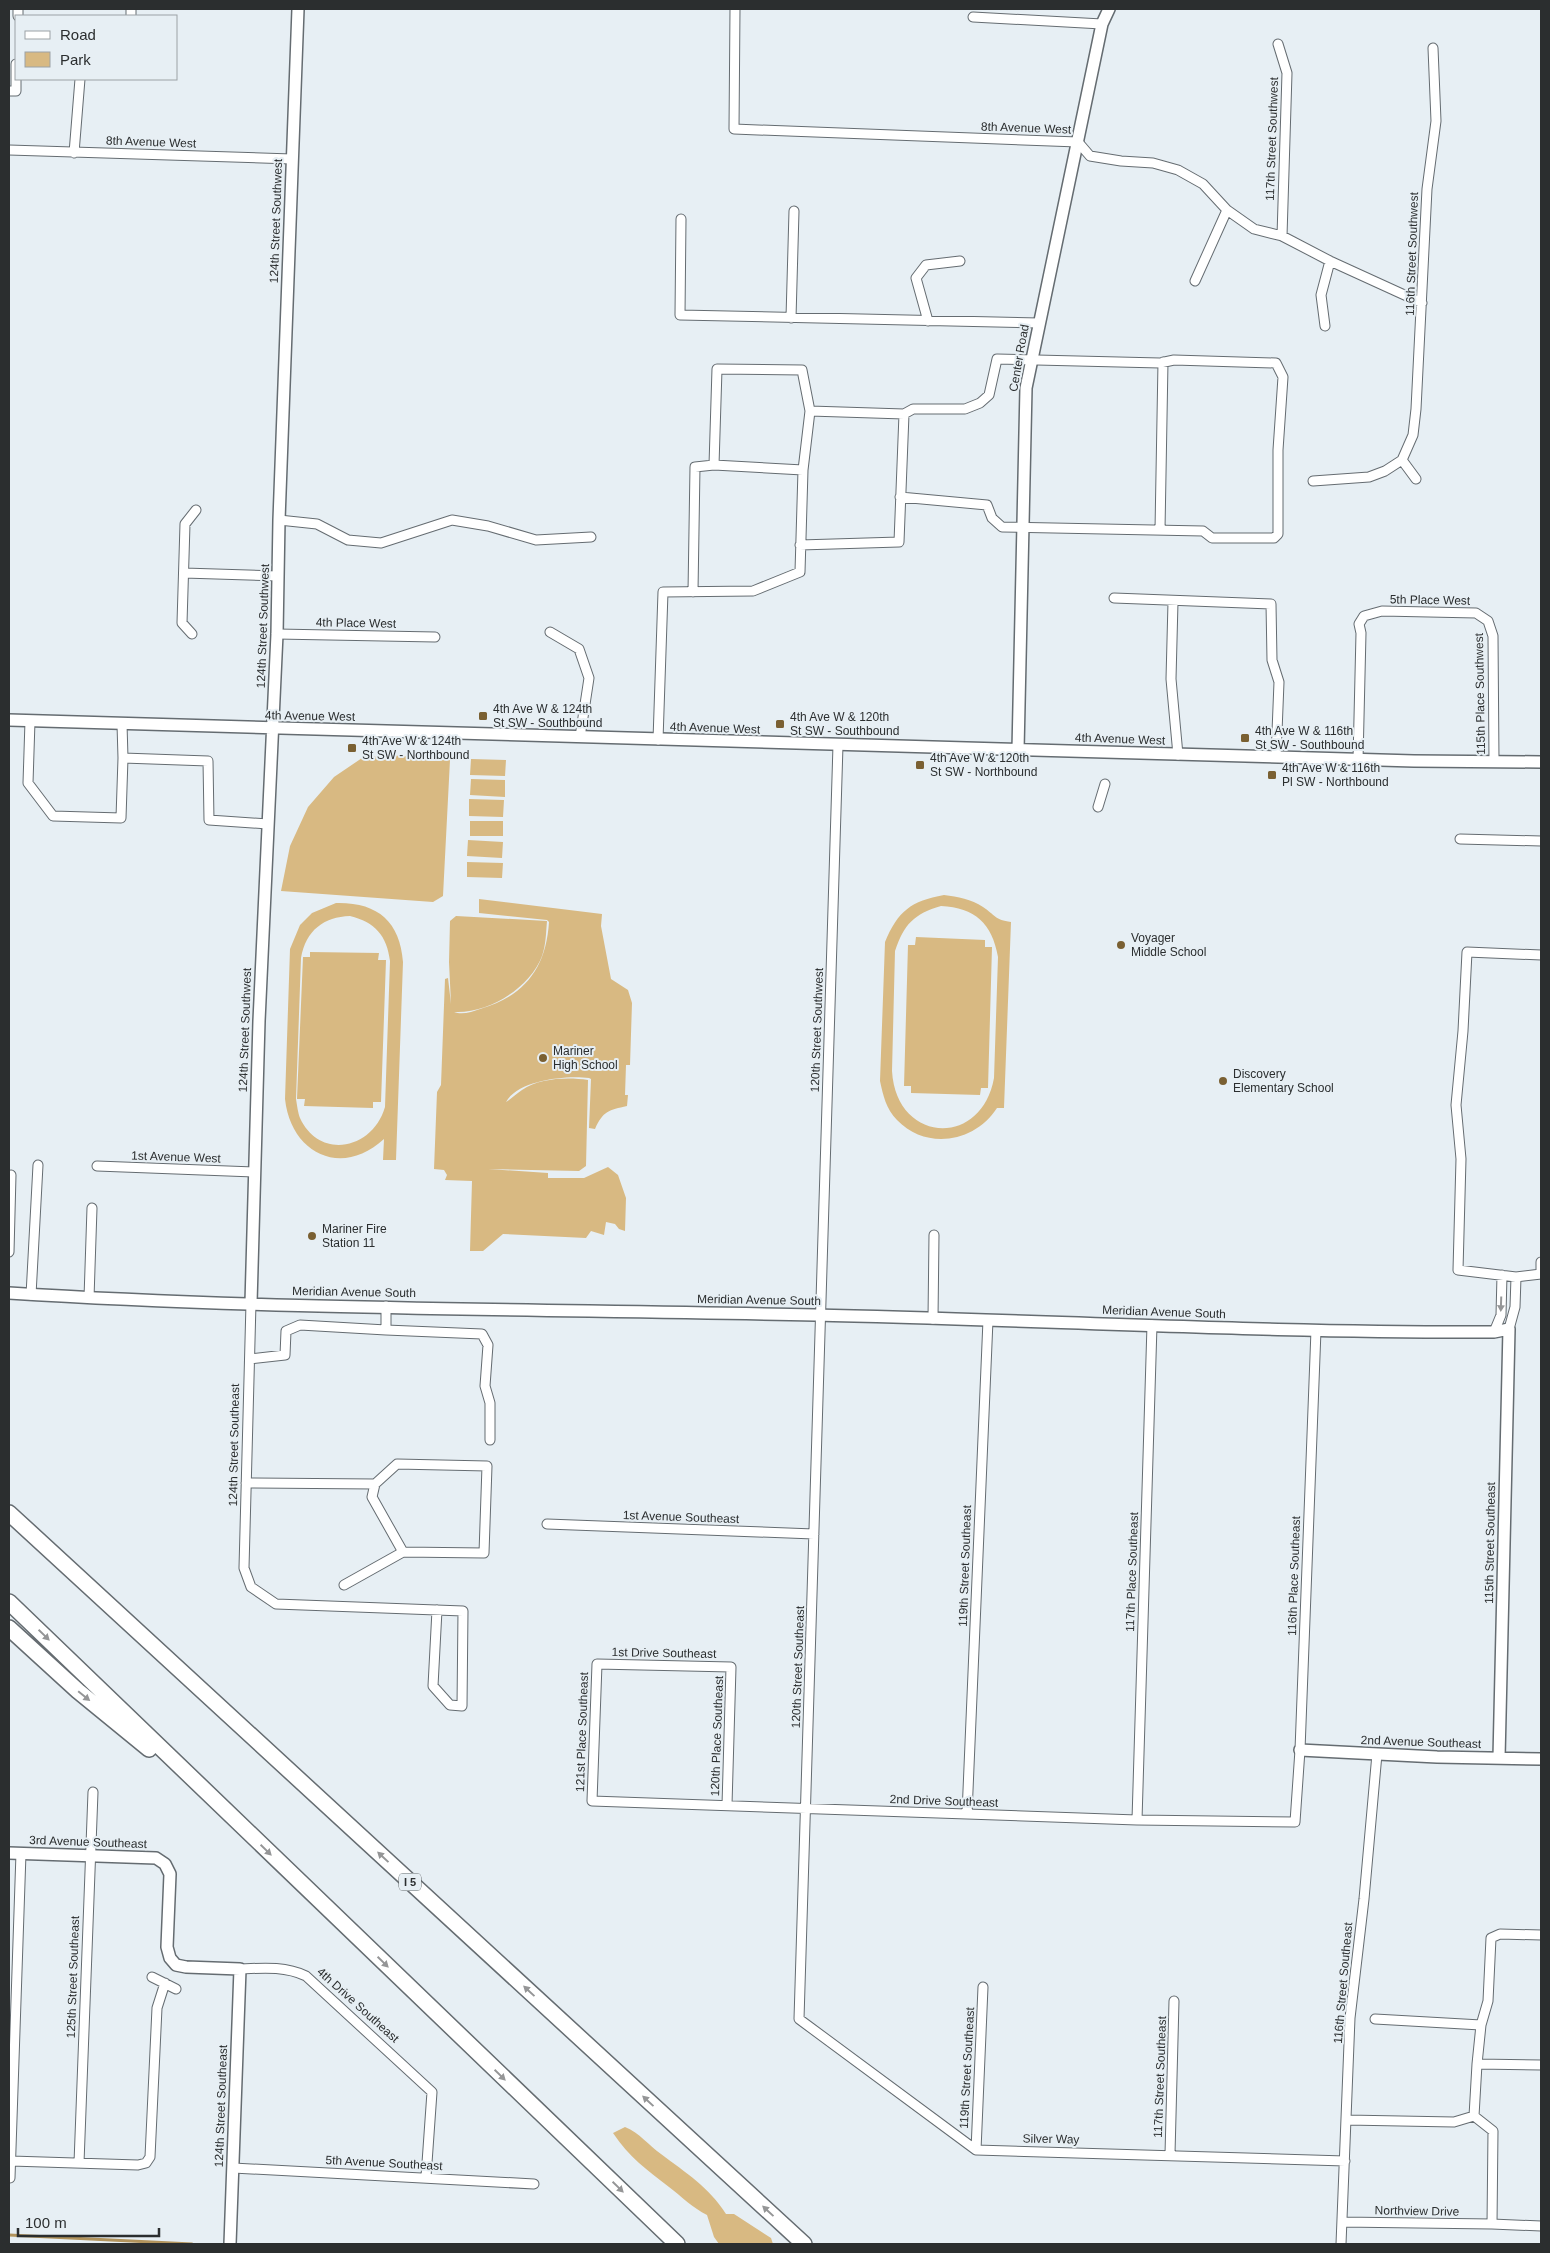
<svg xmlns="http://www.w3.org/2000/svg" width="1550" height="2253" font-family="Arial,sans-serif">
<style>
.green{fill:#d8b982;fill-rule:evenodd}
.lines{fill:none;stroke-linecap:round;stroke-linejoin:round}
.stream{stroke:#b2945d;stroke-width:3}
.street-casing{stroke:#656c71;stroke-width:11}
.secondary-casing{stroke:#656c71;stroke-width:14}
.highway-casing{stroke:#656c71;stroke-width:18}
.street{stroke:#fff;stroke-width:9}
.secondary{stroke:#fff;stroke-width:11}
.highway{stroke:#fff;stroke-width:15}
.oneway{fill:#959697}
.poi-dot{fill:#7a6032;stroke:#e7eff4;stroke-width:2}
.labels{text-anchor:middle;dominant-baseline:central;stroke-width:4;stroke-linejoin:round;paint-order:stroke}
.shield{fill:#e7eff4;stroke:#63686a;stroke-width:1}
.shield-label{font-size:11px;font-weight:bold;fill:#2b2e2f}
.street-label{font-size:12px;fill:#2b2e2f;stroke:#e7eff4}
.poi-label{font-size:12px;fill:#2b2e2f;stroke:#e7eff4;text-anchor:start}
</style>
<rect width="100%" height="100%" fill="#e7eff4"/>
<path class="green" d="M390,755L450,760L443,896L433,902L281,891L290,846L308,807L334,777L362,758Z
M471,759L506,760L505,776L470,775Z
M471,779L505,780V797L470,795Z
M469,799L504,800L503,817L469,816Z
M470,821H503V836H470Z
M468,840L503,842L502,858L467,856Z
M467,862L503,863L502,878L467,877Z
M944,895C958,897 971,899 983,907C995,915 995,920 1011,922L1004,1108H997C975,1142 927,1151 897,1120C886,1109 883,1095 880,1081L885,942C898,911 911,901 944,895ZM941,906C975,908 992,923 998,957L994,1078C981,1149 896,1143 892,1071L895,951C904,924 914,914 941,906Z
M479,899L602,914L601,926L611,979L628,990L632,1003L630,1065H626L625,1095H628L627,1106C609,1110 603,1111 595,1129L589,1128L591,1079L589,1078C566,1075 518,1080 506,1102C511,1099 516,1094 522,1090C540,1078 567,1077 588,1080L586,1166L579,1171L488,1169L548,1173V1178H584L608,1167L618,1175L626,1198L625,1231L619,1229L615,1224L606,1222L604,1235L591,1231L586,1238L503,1234L483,1251H470L472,1181L445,1180L447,1175L444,1170L434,1169L437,1092L441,1085L445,979L448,978L451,1004L449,962L450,921L456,916L547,921C546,932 546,945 542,956C530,988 488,1014 454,1012C462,1015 472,1012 480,1009C525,996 546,968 549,922L547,920L479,913Z
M336,903C377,902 400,921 403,962L396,1160H383L384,1139C342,1178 291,1154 285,1099L290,949L300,925L312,913ZM350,916C375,922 387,936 390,961L385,1107C373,1149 320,1161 300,1118C298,1113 297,1105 296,1099L301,958C306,930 324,917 350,916Z
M916,937L985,940V947H992L988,1088H981L980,1095L911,1093V1086H904L908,945H915Z
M310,952L379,953L378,960H386L381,1102H373V1108L304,1106L305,1099H297L303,957H310Z
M625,2127C640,2133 648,2145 661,2154C686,2173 709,2187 726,2214H734L771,2238L773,2244H719L714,2237L707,2215C693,2208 682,2197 669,2187C647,2170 629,2157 613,2133Z"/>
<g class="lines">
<path class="stream" d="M9,2235L192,2244"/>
<defs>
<path id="street" d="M735,9L734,129L1078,142L1090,156L1121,161L1153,163L1178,170L1203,184L1227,210L1254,229L1282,236L1330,261L1422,303
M18,16V9
M131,16V9
M973,17L1102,24
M1278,44L1287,73L1282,236
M9,91H16V64
M9,150L292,159
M74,153L80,79
M681,219L680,315L1039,323
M1195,281L1227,210
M791,318L794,211
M928,321L916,278L926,265L960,261
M1325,326L1321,295L1330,261
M1402,460L1413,435L1416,409L1427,189L1436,121L1433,48
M1402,460L1416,479
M803,470L810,411
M1313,481L1369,477L1385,471L1402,460
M900,497L987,505L992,518L1002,527L1203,531L1212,538H1274L1278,534V450L1283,377L1276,363L1174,360L1160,363L997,359L989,395L980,403L965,409H913L904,414
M279,520L317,524L348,540L381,543L452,520L488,526L536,540L591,537
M1160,530L1163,362
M184,573L278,576
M693,592L695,467L714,465
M1114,598L1271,604L1272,660L1279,682L1276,757
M1173,602L1171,679L1178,755
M550,632L579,649L589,678L580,737
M192,634L182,623L185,524L196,510
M277,634L435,637
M30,721L28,783L53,816L121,818L123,758L208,761L209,820L268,824
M122,724L123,758
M658,740L663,592L753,591L800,572L803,470L714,465L717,369L802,370L810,411L904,414L899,542L800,545
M838,745L799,2019L976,2150L1345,2161
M1358,760L1361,633L1359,624L1364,616L1382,611L1476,613L1488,621L1493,636L1494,761
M1098,807L1105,784
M1460,839L1541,841
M1541,955L1467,952L1463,1031L1456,1105L1461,1159L1458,1270L1516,1277L1541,1274
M97,1166L254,1172
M9,1252L11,1175
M1541,1274V1262
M31,1295L38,1165
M89,1298L92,1208
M251,1303L244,1568L251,1587L276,1604L463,1611L462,1706L450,1705L433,1686L437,1610
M933,1319L934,1235
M1509,1329L1515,1307L1516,1277
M386,1330L482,1334L488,1345L485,1386L490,1403V1440
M1494,1332L1501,1315L1502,1275
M250,1359L285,1355L286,1331L300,1325L386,1330V1306
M246,1483L375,1484L397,1464L487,1466L484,1553L403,1552L372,1497L375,1484
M547,1524L814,1534
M344,1585L403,1552
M727,1805L731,1667L597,1664L592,1801L1137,1820L1295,1822L1300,1750L1316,1330
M967,1814L988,1320
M1137,1820L1152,1325
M240,1969C263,1968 285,1966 306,1976L432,2092L426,2177
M152,1977L176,1989
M1375,2019L1481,2025L1477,2064
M1481,2025L1488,2001L1491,1938L1500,1934L1541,1935
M1541,2065L1477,2064L1474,2116L1493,2131L1492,2224L1541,2226
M1347,2120L1454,2122L1474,2116
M976,2150L983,1987
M1170,2154L1174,2001
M11,2161L138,2165L146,2163L150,2157L157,2008L165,1983
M79,2163L93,1792
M233,2168L534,2184
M10,2178L21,1853
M1342,2222L1492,2224
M1341,2244L1350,2018L1364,1899L1377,1754"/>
<path id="secondary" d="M9,720L1414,761L1541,762
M1018,750L1026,388L1102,24L1109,9
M9,1293C277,1310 546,1309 815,1315C1041,1320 1268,1333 1494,1332L1509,1329L1499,1758
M251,1303L259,1021L277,634L279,520L298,9
M1300,1750L1437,1757L1541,1759
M9,1853L156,1858L165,1864L170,1874L167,1947L170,1958L176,1965L186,1967L240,1969L230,2244"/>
<path id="highway" d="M9,1513L804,2244
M9,1602L677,2244
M9,1628L78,1691L149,1749"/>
</defs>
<use href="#street" class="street-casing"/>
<use href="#secondary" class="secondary-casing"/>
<use href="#highway" class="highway-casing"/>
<use href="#street" class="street"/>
<use href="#secondary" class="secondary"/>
<use href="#highway" class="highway"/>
</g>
<defs><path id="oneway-solid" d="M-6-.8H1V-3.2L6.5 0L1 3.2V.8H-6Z" transform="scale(1.25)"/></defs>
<g class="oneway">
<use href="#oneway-solid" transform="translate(1501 1304) rotate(92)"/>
<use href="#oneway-solid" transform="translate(44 1635) rotate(44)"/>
<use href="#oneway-solid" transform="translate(84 1696) rotate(39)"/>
<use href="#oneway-solid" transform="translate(266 1850) rotate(44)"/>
<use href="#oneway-solid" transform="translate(383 1857) rotate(-137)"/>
<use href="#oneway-solid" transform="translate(383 1962) rotate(44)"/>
<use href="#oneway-solid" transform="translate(529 1991) rotate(-137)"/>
<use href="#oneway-solid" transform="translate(500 2075) rotate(44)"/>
<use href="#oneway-solid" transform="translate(648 2101) rotate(-137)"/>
<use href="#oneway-solid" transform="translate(618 2187) rotate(44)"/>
<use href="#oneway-solid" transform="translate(768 2211) rotate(-137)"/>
</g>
<g class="poi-dot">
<rect x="478" y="711" width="10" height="10" rx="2.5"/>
<rect x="775" y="719" width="10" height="10" rx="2.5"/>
<rect x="1240" y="733" width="10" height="10" rx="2.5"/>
<rect x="347" y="743" width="10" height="10" rx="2.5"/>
<rect x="915" y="760" width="10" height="10" rx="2.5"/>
<rect x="1267" y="770" width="10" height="10" rx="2.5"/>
<circle cx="1121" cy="945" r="5"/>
<circle cx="543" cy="1058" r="5"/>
<circle cx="1223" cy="1081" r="5"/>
<circle cx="312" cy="1236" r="5"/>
</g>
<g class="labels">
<rect class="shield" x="399" y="1873.5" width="22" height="17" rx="4"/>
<g class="shield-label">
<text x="410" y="1882">I 5</text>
</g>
<g class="street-label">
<text transform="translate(1026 128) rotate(2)">8th Avenue West</text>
<text transform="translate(1272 139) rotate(-88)">117th Street Southwest</text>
<text transform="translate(151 142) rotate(2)">8th Avenue West</text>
<text transform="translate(276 221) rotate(-88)">124th Street Southwest</text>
<text transform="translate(1412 254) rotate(-88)">116th Street Southwest</text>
<text transform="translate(1019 358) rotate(-80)">Center Road</text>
<text transform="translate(1430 600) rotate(1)">5th Place West</text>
<text transform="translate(356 623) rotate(1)">4th Place West</text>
<text transform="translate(263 626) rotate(-88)">124th Street Southwest</text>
<text transform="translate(1480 694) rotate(-91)">115th Place Southwest</text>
<text transform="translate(310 716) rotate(1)">4th Avenue West</text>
<text transform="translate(715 728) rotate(2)">4th Avenue West</text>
<text transform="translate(1120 739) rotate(2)">4th Avenue West</text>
<text transform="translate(245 1030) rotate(-88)">124th Street Southwest</text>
<text transform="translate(817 1030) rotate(-88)">120th Street Southwest</text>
<text transform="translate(176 1157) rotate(2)">1st Avenue West</text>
<text transform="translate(354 1292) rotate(1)">Meridian Avenue South</text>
<text transform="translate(759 1300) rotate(1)">Meridian Avenue South</text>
<text transform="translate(1164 1312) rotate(2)">Meridian Avenue South</text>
<text transform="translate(234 1445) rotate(-89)">124th Street Southeast</text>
<text transform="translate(681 1517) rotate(2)">1st Avenue Southeast</text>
<text transform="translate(1490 1543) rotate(-89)">115th Street Southeast</text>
<text transform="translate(965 1566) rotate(-88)">119th Street Southeast</text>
<text transform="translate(1132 1572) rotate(-88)">117th Place Southeast</text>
<text transform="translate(1294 1576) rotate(-88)">116th Place Southeast</text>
<text transform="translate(664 1653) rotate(1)">1st Drive Southeast</text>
<text transform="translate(798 1667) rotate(-88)">120th Street Southeast</text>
<text transform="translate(582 1732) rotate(-88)">121st Place Southeast</text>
<text transform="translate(717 1736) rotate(-88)">120th Place Southeast</text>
<text transform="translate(1421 1742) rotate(2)">2nd Avenue Southeast</text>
<text transform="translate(944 1801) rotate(2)">2nd Drive Southeast</text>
<text transform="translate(88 1842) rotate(2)">3rd Avenue Southeast</text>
<text transform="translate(73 1977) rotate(-88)">125th Street Southeast</text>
<text transform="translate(1343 1983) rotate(-85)">116th Street Southeast</text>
<text transform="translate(358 2005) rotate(42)">4th Drive Southeast</text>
<text transform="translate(967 2068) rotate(-87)">119th Street Southeast</text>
<text transform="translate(1160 2077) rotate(-88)">117th Street Southeast</text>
<text transform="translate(221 2106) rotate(-88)">124th Street Southeast</text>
<text transform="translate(1051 2139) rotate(1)">Silver Way</text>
<text transform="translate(384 2163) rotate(3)">5th Avenue Southeast</text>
<text transform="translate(1417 2211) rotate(1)">Northview Drive</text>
</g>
<g class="poi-label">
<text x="493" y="709">4th Ave W &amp; 124th<tspan x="493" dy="14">St SW - Southbound</tspan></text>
<text x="790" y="717">4th Ave W &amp; 120th<tspan x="790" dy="14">St SW - Southbound</tspan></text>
<text x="1255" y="731">4th Ave W &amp; 116th<tspan x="1255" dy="14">St SW - Southbound</tspan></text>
<text x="362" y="741">4th Ave W &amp; 124th<tspan x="362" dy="14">St SW - Northbound</tspan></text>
<text x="930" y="758">4th Ave W &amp; 120th<tspan x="930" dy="14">St SW - Northbound</tspan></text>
<text x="1282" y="768">4th Ave W &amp; 116th<tspan x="1282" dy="14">Pl SW - Northbound</tspan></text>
<text x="1131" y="938">Voyager<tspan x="1131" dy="14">Middle School</tspan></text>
<text x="553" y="1051">Mariner<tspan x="553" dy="14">High School</tspan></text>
<text x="1233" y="1074">Discovery<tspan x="1233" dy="14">Elementary School</tspan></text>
<text x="322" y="1229">Mariner Fire<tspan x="322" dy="14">Station 11</tspan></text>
</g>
</g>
<rect width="1550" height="2253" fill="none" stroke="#2b2e2f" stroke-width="20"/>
<rect x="15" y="15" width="162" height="65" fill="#e7eff4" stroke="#9ca2a5"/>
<rect x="25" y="31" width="25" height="8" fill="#ffffff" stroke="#9ca2a5"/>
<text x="60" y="40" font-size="15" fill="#2b2e2f">Road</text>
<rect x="25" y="52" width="25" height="15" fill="#d8b982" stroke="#9ca2a5"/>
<text x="60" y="65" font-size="15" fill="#2b2e2f">Park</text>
<path d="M18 2228v8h141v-8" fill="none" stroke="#2b2e2f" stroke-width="2.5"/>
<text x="25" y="2228" font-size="15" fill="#2b2e2f" stroke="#e7eff4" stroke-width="4" paint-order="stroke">100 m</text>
</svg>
